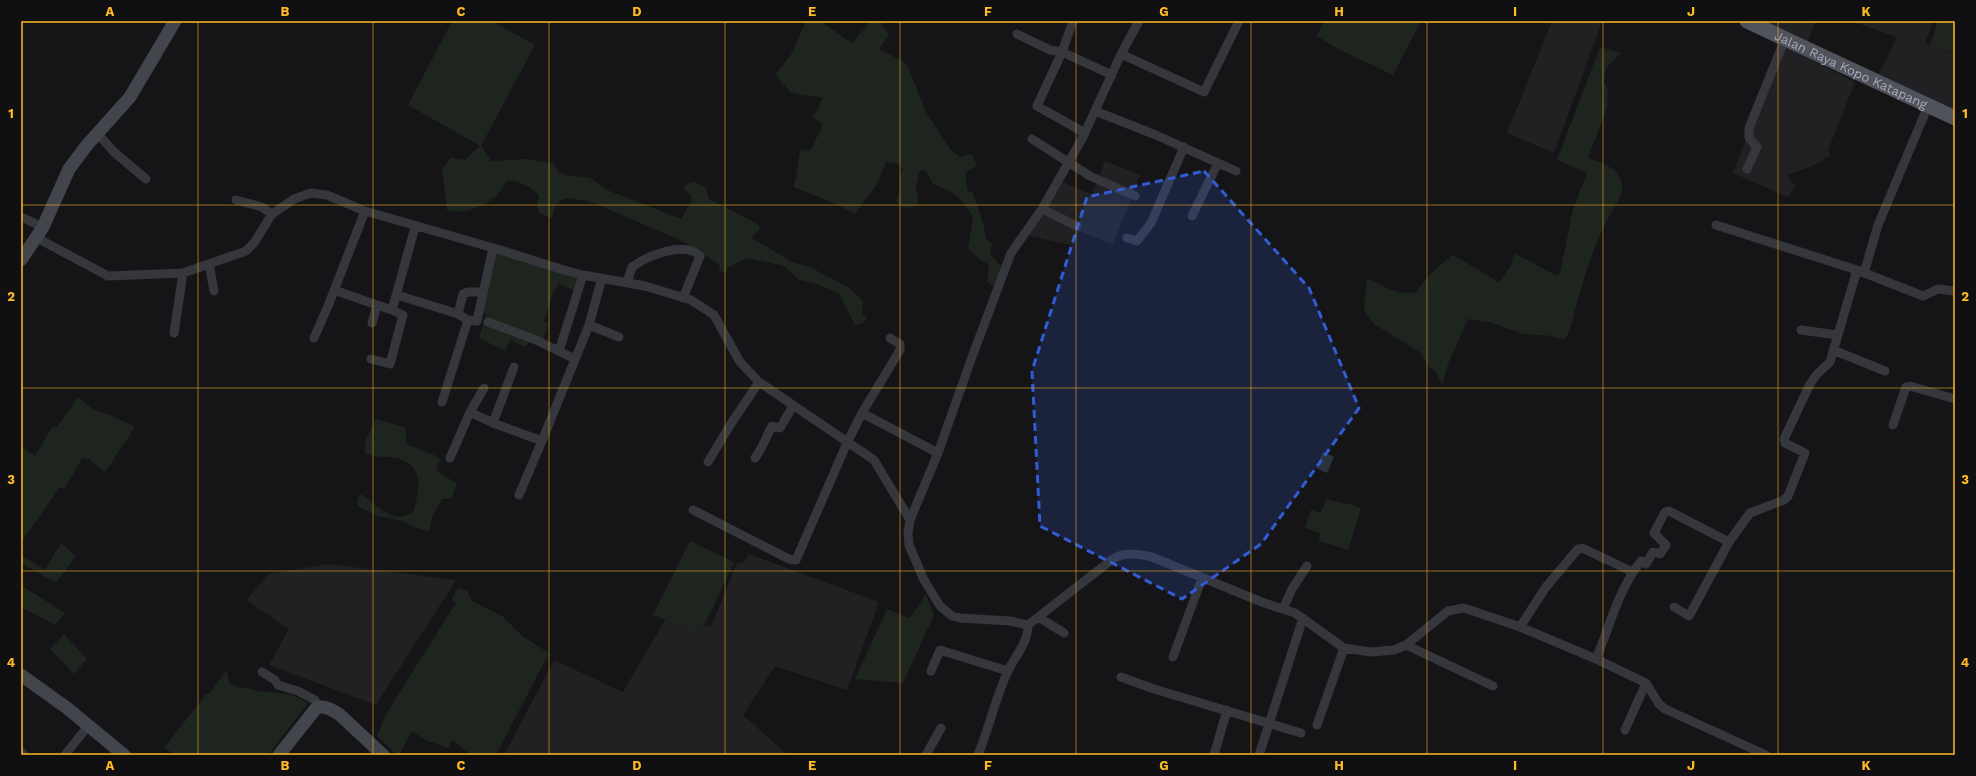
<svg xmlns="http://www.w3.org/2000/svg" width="1976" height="776" font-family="'Work Sans',sans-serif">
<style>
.built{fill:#212124}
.green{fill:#1d251e}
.water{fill:#2a343c}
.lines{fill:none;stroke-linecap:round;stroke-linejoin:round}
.street{stroke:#36373c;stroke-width:9}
.secondary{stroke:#43454d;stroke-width:13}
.primary{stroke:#51535c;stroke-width:15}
.marked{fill:#325cd3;fill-opacity:0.2;stroke:#325cd3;stroke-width:3;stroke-dasharray:8 5;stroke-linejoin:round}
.grid{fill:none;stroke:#ffba25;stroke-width:1;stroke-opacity:0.55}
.labels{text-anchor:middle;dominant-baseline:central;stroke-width:3;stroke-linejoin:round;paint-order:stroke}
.street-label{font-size:13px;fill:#a6abb8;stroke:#101012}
.neatline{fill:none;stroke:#ffba25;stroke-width:1.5}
.grid-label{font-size:13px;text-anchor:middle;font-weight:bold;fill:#ffba25}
</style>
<rect width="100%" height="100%" fill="#151517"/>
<path class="built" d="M1552,21H1602L1554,153L1507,133Z
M1764,21H1815L1807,44Z
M1851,21H1933L1925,43L1955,55V112L1876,80L1897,37Z
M1783,45L1855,82L1828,150L1831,155L1812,166L1787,175L1795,186L1788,197L1733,173Z
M1105,161L1140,175L1113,245L1080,231L1072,245L1029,236L1062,182L1092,194Z
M749,554L879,602L847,690L775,666L743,715L788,755H504L554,660L623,692L668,615L711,627L737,563H742Z
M328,564L456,580L376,705L269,665L289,629L246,600L269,574Z"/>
<path class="green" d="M452,21H492L535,45L481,146L491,161L527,159L553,164L559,172L566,175L590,178L607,190L681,219L691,202L692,197L684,189L685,186L692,182C704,184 707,187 709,199L758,224L760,228L752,238L792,262L810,267L849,288L863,301L862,313L867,317L863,323L855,325L839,294L817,284L799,280L784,266L746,258L727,268L726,274L718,269L720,266L703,253L678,239L589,201L565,198L555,205L552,218L539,213L537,206L539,196C534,188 515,178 506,181C503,185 501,192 497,195C484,207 464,215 447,210L442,169L451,158L465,160L480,146L408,105Z
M806,21H820L852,43L871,21H883L882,25L889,35L879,49L902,61L908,67L926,112L950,149L960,157L972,154L977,166L965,173L968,191L973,193L984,226L986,239L992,243L990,254L1001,266L994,287L987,282L989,265L979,259L968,248L973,217C960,196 956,193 933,184L928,174L923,170L920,171C918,177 916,183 916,189C917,195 919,199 917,206L905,208L896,202L900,190L899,178L903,170L898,164L886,162L876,186L855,214L832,202L793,187C798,174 797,162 801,149L810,151L822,127L821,123L813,118L823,98C812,95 801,96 790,92C786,85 778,81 776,74L792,53Z
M1324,21H1421L1393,75L1338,49L1317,36Z
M1938,21H1955V54L1930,46Z
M1600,47L1621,53L1606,68L1604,81L1608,91L1607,108L1588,158C1602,163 1618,167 1622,184C1624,197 1611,211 1606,222C1589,257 1579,295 1569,332L1564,340L1552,336L1523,334L1489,322L1468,319L1448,364L1442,386L1436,372L1427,365L1421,353L1374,324L1366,314L1364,307L1367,278C1384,286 1398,296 1416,292L1430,274L1451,256H1455L1499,282L1511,266L1514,253L1557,276L1560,273L1573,209L1587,173L1557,160Z
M492,251L580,278L575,291L559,284L553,292L544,322L548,324L543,342L533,336L526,347L510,340L505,351L479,338L486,314L476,310Z
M78,397L94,410L115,417L135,427L105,472L89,459L82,458L65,488H59L21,543V446L35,456L53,426L57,427Z
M376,419L406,428V442L408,445L432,454L440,459L436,470L457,484L451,499H442L432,517L429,532L413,527L403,521L377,516L358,506L357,503L359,495H363C378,507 394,525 413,512C419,491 426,465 396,458C386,456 377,458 366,454C362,443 371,429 376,419Z
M1326,499C1338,503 1350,503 1361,508L1348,550L1319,541L1320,533L1305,528L1311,510L1321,513Z
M690,541L734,562L706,622L702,626H697L695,630L653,615Z
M61,543L76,556L56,583L21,563V555L45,570Z
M21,585L65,613L55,625L21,607Z
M458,587L467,591L472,601L502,616L522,636L549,653L496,755H471L452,740L448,748L425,740L412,731L399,755H397L377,736L386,714L456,603L452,599Z
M926,594L934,615L903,683L855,679L887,609L910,618Z
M64,634L87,659L74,674L50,649Z
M227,670L229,683L241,688L244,687L257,691L290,694L308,703L268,755H190L184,753L175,755L163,747L168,743L206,694H209Z"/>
<path class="water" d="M1323,452L1334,457L1327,473L1316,468Z"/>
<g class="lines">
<path class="street" d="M1073,21L1062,52L1037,106L1085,133
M1139,21L1121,54L1083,137L1042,209L1011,253L972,357L938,453L910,520L908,533L909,545L924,580L940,606L952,616L960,618L1010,621L1028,625L1114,558C1127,552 1139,554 1152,557L1264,603L1295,613L1344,648L1371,652L1394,650L1406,645L1448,611L1464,608L1520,627L1596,659L1646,683L1659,704L1665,709L1766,755
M1017,34L1050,50L1062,52L1112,75
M1121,54L1204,92L1239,21
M1095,111L1156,135L1218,163L1192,216
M98,134L114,152L146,179
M1032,139L1090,176L1135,196
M1218,163L1236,171
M1747,169L1757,147L1749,138V128L1785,39
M236,200L262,207L272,214
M1042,209L1077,226
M21,217L43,227
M1716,225L1857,270L1923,296L1938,289L1955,291
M37,238L108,276L183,273L246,251L254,243L272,214L294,199L311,193L327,195L365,211L497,249L564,270L583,275L645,286L691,300L714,315L740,362L759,382L874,460L910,520
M1127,238L1137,241L1151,223L1184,147
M209,264L214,291
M1864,273L1878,225L1928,106
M627,282L632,267C647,256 685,240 700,256L683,298
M334,290L377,305
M397,295L458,314L468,320L442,402
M458,314L463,294L468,292H483
M468,320L477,321L493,248
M488,322L536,340L575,359
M372,323L377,305L392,310L415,227
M589,325L619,337
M1801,330L1838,335
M174,333L183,273
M314,338L328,306L365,211
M1833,350L1885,371
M559,351L583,275
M371,359L390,364L403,315L392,310
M470,412L484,388
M862,413L938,453
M493,423L514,367
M1893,425L1906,387L1910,386L1955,399
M450,458L470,412L493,423L542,441L589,325L602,278
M755,458C763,447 766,437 772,426L780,428L793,406
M708,462L732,422L759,382
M519,495L542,441
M693,510L789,559L796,560L847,443L862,413L900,350V344L890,338
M1674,607L1689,616L1729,542L1750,513L1784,500L1788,496L1805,453L1785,443L1784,439L1810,384L1817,374L1830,362L1857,270
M1283,609L1292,589L1307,566
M1040,618L1064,633
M1520,627L1546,587L1578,549L1582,548L1633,572
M1406,645L1493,686
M1173,657L1202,578
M1596,659C1610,626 1618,590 1641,561L1646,564L1653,552L1660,554L1666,545L1654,533L1665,512L1669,511L1729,542
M931,671L940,650L1008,671
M262,672L275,680L278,685L298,691L315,700L317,707
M1121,677L1154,689L1301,733
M1317,725L1344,648
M1625,730L1646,683
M21,752L24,755
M65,755L88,726
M926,755L941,728
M978,755C989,728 995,700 1007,673C1014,657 1028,644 1028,625
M1214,755L1227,710
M1259,755L1303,618"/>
<path class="secondary" d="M21,260L43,227L69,169L87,145L130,97L175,21
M21,675L67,708L124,755
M279,755L317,707C326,706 333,710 340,715L383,755"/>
<path class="primary" id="s1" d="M1747,21L1955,118"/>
</g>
<path class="marked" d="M1204,171L1309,288L1359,408L1261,544L1182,599L1040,526L1032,371L1087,197Z"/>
<path class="grid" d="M198,21V755M373,21V755M549,21V755M725,21V755M900,21V755M1076,21V755M1251,21V755M1427,21V755M1603,21V755M1778,21V755M21,205H1955M21,388H1955M21,571H1955"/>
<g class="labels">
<g class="street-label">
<text stroke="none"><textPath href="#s1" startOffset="115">Jalan Raya Kopo Katapang</textPath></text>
</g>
</g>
<rect width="1976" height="776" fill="none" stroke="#101012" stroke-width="44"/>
<rect x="22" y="22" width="1932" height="732" class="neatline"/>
<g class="grid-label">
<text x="110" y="16">A</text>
<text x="285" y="16">B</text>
<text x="461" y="16">C</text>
<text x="637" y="16">D</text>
<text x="812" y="16">E</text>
<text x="988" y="16">F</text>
<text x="1164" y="16">G</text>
<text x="1339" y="16">H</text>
<text x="1515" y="16">I</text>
<text x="1691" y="16">J</text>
<text x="1866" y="16">K</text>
<text x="11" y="118">1</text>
<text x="1965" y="118">1</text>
<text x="11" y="301">2</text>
<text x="1965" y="301">2</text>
<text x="11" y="484">3</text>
<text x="1965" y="484">3</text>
<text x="11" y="667">4</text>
<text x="1965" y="667">4</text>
<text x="110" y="770">A</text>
<text x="285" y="770">B</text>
<text x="461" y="770">C</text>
<text x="637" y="770">D</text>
<text x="812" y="770">E</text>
<text x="988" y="770">F</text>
<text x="1164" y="770">G</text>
<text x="1339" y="770">H</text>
<text x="1515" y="770">I</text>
<text x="1691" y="770">J</text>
<text x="1866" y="770">K</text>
</g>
</svg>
